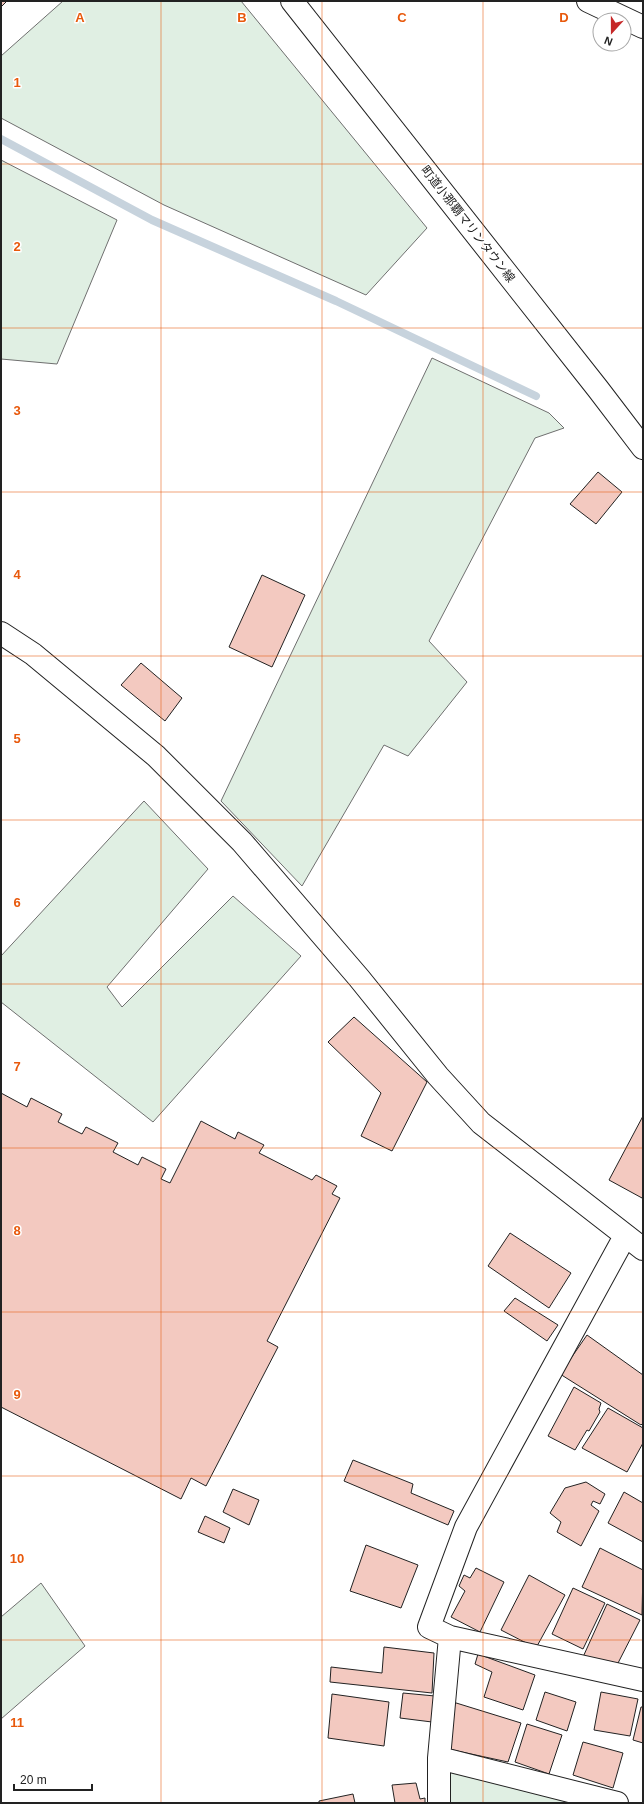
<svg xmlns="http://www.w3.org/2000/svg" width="644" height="1804" font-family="Arial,'Noto Sans JP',sans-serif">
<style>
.green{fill:#e0efe3;stroke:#6f6f6f}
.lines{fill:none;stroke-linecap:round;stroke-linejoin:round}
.stream{stroke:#c7d3dd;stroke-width:8}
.building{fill:#f3c9c0;stroke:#222}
.minor-casing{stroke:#222;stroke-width:24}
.minor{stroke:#fff;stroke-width:22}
.grid{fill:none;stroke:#e8590c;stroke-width:1;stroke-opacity:0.55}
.labels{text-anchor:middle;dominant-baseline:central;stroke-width:3;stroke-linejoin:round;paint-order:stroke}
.street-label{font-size:12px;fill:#222;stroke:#fff}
.grid-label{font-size:13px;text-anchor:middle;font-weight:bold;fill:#e8590c;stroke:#fff;stroke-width:3;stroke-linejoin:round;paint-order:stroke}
</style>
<rect width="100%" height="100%" fill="#fff"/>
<path class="green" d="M63,1H241L427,228L366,295L164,205L1,118V56Z
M1,160L117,220L57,364L1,359Z
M432,358L549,413L564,428L535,438L429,641L467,682L408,756L384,745L302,886L221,801Z
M144,801L208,869L107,987L122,1007L233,896L301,956L153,1122L1,1002V956Z
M41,1583L85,1646L1,1719V1617Z
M446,1766L587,1803H446Z"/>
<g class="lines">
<path class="stream" d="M1,139L152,220L336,301L536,396"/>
</g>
<path class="building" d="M1,1H7L1,7Z
M598,472L622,492L596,524L570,504Z
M262,575L305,595L272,667L229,647Z
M141,663L182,698L165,721L121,685Z
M354,1017L427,1082L392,1151L361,1136L381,1093L328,1042Z
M1,1093L27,1107L31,1098L62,1114L58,1122L82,1134L86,1127L118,1143L113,1152L138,1165L142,1157L166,1169L161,1179L170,1183L201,1121L235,1139L238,1132L264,1145L259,1153L312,1180L316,1175L337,1186L332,1194L340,1198L267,1341L278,1347L206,1486L191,1478L181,1499L1,1407Z
M643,1116V1196L642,1198L609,1180Z
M510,1233L571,1273L549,1308L488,1266Z
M515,1298L558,1325L547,1341L504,1311Z
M587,1335L643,1375V1423L641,1425L560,1374Z
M574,1387L601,1403L599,1409L600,1412L589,1431L587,1430L575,1450L548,1436Z
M608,1408L643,1428V1443L627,1472L582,1448Z
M353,1460L413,1484L411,1493L454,1511L448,1525L344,1481Z
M586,1482L605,1494L600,1504L593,1501L591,1505L599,1511L581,1546L557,1532L561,1522L550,1513L565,1488Z
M233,1489L259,1500L249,1525L223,1512Z
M624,1492L643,1503V1542L608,1523Z
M205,1516L230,1528L224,1543L198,1532Z
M366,1545L418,1565L401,1608L350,1591Z
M600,1548L643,1570L642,1615L582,1587Z
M476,1568L504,1582L480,1632L451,1617L465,1591L459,1586L464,1575L470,1578Z
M529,1575L565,1595L536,1648L501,1630Z
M573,1588L605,1603L583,1649L552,1634Z
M607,1604L640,1620L616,1667L583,1657Z
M384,1647L434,1653L432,1693L330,1682L331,1667L382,1673Z
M478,1654L535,1675L523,1710L484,1697L492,1672L475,1664Z
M545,1692L576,1702L567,1731L536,1720Z
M601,1692L638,1699L630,1736L594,1730Z
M403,1693L435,1696L432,1722L400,1718Z
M332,1694L389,1702L384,1746L328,1738Z
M453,1702L521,1723L508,1762L448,1749Z
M641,1707H643V1743L633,1740Z
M527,1724L562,1735L549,1774L515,1762Z
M583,1742L623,1753L613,1788L573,1775Z
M416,1783L420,1799L425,1798V1803H395L392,1785Z
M353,1794L355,1803H319V1801Z"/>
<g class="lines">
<defs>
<path id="minor" d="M292,1L598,389L643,448
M588,1L643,27
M1,633L33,654L156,756L242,842L359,978L438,1076L481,1123L643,1249
M450,1637L643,1680
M439,1758L617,1803
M439,1803V1758L450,1637L429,1627L466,1527L625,1236"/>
</defs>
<use href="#minor" class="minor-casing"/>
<use href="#minor" class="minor"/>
</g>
<path class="grid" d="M161,1V1803M322,1V1803M483,1V1803M1,164H643M1,328H643M1,492H643M1,656H643M1,820H643M1,984H643M1,1148H643M1,1312H643M1,1476H643M1,1640H643"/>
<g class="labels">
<g class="street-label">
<text transform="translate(468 224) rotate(52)">町道小那覇マリンタウン線</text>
</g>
</g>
<g class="grid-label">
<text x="80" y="22">A</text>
<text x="242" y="22">B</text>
<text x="402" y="22">C</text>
<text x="564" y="22">D</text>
<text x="17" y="87">1</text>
<text x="17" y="251">2</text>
<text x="17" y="415">3</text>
<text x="17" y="579">4</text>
<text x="17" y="743">5</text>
<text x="17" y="907">6</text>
<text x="17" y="1071">7</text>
<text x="17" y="1235">8</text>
<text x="17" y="1399">9</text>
<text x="17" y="1563">10</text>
<text x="17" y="1727">11</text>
</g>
<rect width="644" height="1804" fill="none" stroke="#222222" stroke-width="4"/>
<g transform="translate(612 32) rotate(201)"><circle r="19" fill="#ffffff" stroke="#a7a7a7"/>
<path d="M0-3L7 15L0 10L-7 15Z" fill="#c62828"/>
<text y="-6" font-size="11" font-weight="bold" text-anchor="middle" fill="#222222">N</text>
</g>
<path d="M14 1784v6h78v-6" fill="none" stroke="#222222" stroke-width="2"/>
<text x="20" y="1784" font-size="12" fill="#222222" stroke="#ffffff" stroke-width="3" paint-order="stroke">20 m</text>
</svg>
